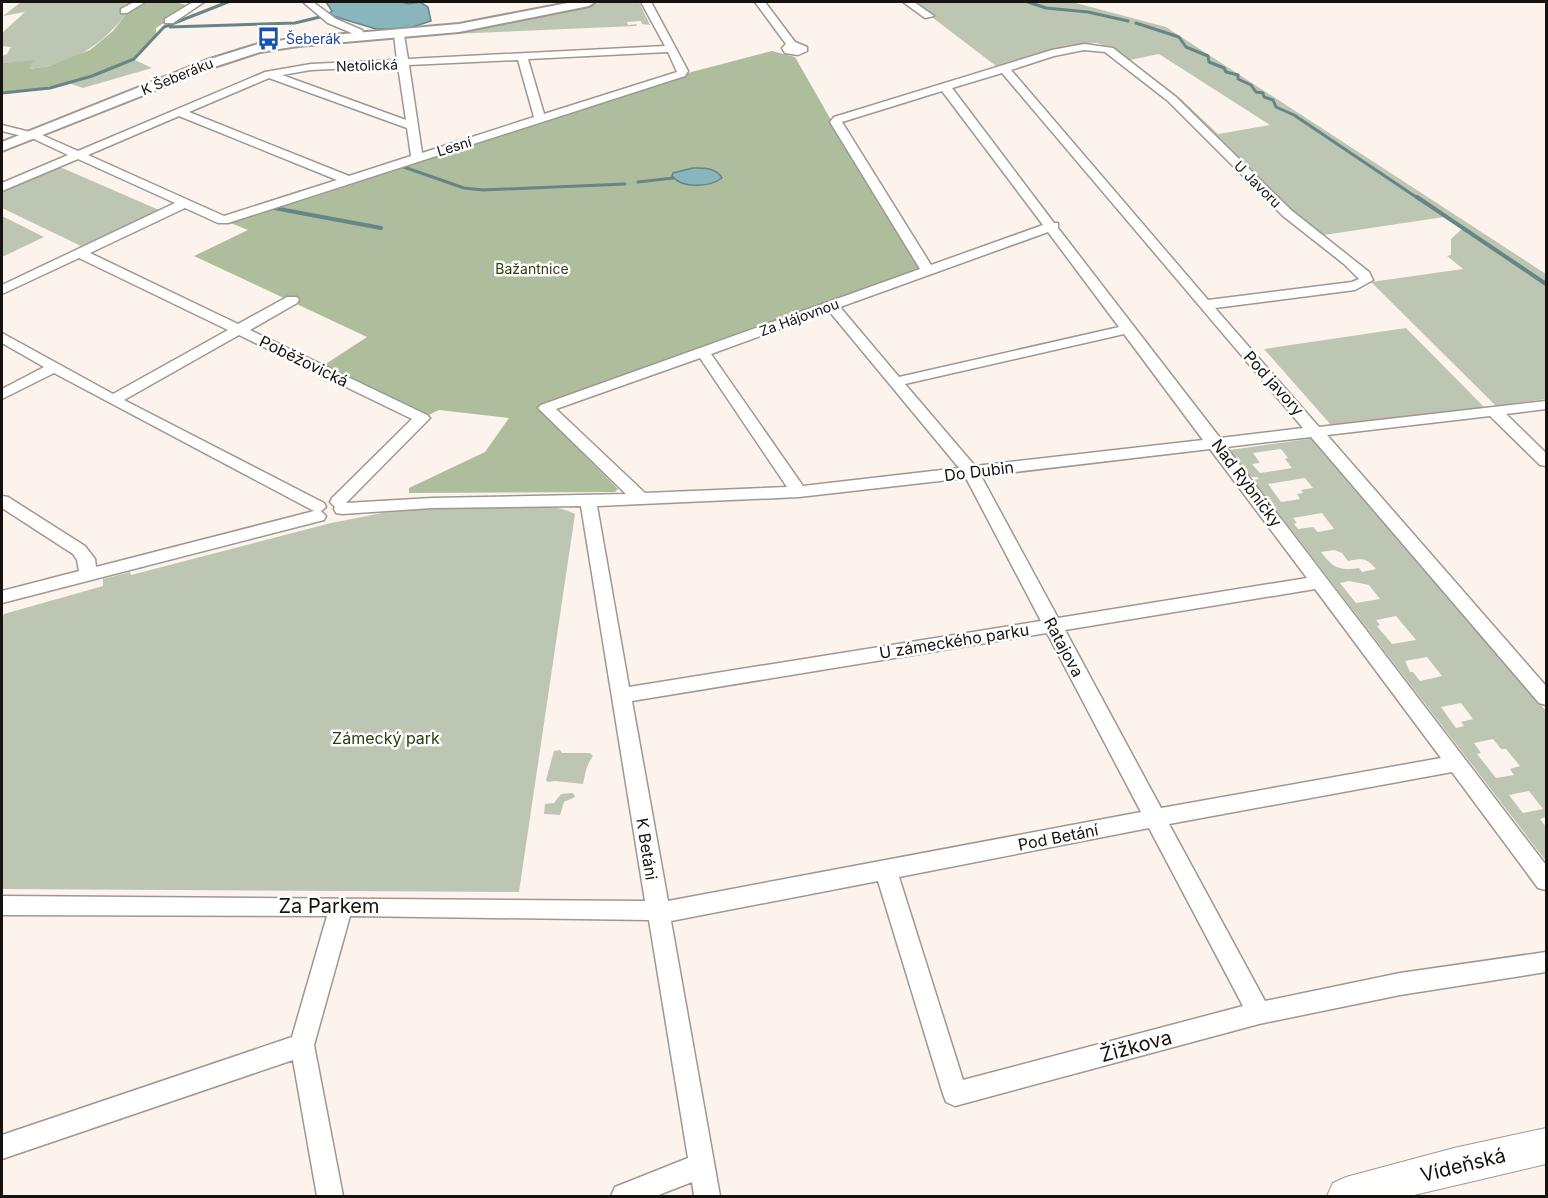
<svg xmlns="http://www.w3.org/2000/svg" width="1548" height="1198" font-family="Inter,sans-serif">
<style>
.green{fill:#bdc6b2;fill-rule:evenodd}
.forest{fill:#aebe9c}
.water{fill:#88b6bc;stroke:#668588;stroke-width:1.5}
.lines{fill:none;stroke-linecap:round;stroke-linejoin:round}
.stream-far1{stroke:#668588;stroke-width:3}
.stream{stroke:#668588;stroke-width:4}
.minor-casing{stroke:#9f9791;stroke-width:3}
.tertiary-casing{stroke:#9f9791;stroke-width:4}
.secondary-casing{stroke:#9f9791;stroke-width:2}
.minor{fill:#fff;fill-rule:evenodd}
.tertiary{fill:#fff;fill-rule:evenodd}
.secondary{fill:#fff;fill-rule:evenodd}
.labels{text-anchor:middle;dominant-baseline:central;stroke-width:5;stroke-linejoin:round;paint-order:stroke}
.far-transit-label{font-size:14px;fill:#164399;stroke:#fff;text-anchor:start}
.far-street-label{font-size:14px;fill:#15120f;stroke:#fff}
.far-park-label{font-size:14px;fill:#2c3f0a;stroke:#fff}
.street-label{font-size:16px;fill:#15120f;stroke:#fff}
.park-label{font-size:16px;fill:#2c3f0a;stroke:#fff}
.near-street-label{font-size:20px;fill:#15120f;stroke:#fff}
</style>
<rect width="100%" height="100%" fill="#fcf4ec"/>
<path class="green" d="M21,2H138L124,9L127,13C100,47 72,65 28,69L33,61L2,63V56L7,54L11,47L2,46V33L25,12L3,16Z
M605,2H639L650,25L642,24L641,21L627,22L628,25L637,24L636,26L451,34Z
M912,2H1072L1166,27L1546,274V399L1496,406L1371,282L1463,269L1447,256L1451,255V239L1462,229L1444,217L1324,235L1292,210L1177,98L1112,48L1097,43H1086L996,66ZM1159,54L1270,125L1218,134L1181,99L1130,60Z
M133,59L152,68L83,88L68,83L93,76Z
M60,167L159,210L81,246L2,208V192Z
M2,216L44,237L2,257Z
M1406,328L1485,408L1331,425L1264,349Z
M1315,438V441L1546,711V817L1540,819L1546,827V861L1253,480L1259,479L1257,477H1251L1230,450ZM1281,449L1288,458L1285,459L1292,468L1260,473L1252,464L1260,463L1253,453ZM1305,478L1313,488L1301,490L1303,493L1297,494L1300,499L1281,502L1268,484ZM1322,513L1334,529L1318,532L1313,527L1298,529L1294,524L1297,523L1293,518ZM1334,550L1342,553L1348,561C1363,558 1367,558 1376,569L1362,572L1359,568C1339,571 1333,568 1321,552ZM1349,581L1369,585L1380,599L1356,603L1340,583ZM1396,616L1416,640L1392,644L1377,626L1380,625L1376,620ZM1427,657L1442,676L1420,681L1413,672H1410L1405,661ZM1461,703L1473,719L1461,722L1464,726L1456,728L1441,707ZM1493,739L1501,749H1506L1520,766L1510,769L1514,775L1496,778L1477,754L1481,753L1474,743ZM1529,791L1543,809L1523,813L1509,795Z
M520,506C539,507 559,505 575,514L519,892L2,889V619L4,614L103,586V579L130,572L131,575L331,523L382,513L444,507Z
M560,750L562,753H590L593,756C585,768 586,772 583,784L555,781L548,782L546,780L554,751Z
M573,793L575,797L564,802L560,815L544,814L545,804L554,803L561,794Z"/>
<path class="forest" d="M148,2H175L190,6L156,28V35C150,43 143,53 134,59C95,82 45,88 2,93V63L34,60L29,69L49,66L90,50L113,31L127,13Z
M772,51L795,57L831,120L836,122L928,271L541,411L618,489L615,492L409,493V488L485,452L509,418L439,410L422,418L318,369L367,337L194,256L248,230L223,220L680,75Z"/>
<path class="water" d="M320,2H402L408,4L420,2L428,7L431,21L406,29H376L333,16L329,13L332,11L326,2Z
M693,168C703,168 716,167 722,178C710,187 682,189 672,176L673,173Z"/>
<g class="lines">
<path class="stream-far1" d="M1028,2L1046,8L1088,12L1128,21
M1136,23L1179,37L1186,47L1208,56L1209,62L1224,68L1226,72L1238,75V79L1251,85L1256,92L1263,93L1264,97L1273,100L1276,107L1294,115L1419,199
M170,27L295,23L320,17
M2,93L50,88L92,76L134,59L164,27L228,2
M398,165L464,188L483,190L625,184
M638,182L673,178"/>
<path class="stream" d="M1417,197L1546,284
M274,208L381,228"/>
<defs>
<path id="minor" d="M134,2H145L127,13H121V9Z
M193,2H204L173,23H165V19Z
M303,2H313L336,19L362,30L366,37L357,39L354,34L328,23Z
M641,2H651L688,71L685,76L228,223H218L185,208L90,253L238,324L287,297H297L299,300L297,303L250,330L427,415L430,418L427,421L346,503L432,498L626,494L541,411L538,408L541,405L920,269L830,122L834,117L1052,50L1084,44L1113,48L1176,97L1291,210L1369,272L1373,280L1355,290L1215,308L1319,427L1546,401V409L1506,414L1546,453V466L1540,465L1490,416L1327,435L1546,686V705L1539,703L1311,437L1226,447L1546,865V890L1538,888L1452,772L1169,824L1265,1001L1400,973L1546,952V972L1400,995L1259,1024L955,1106L946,1102L943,1094L878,881L671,921L720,1196H694L692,1182L656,1196H611L615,1187L688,1158L649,920L350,916L314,1045L343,1196H317L293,1060L2,1159V1135L292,1037L327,916L2,915V896L645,901L581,506L432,508L342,514L336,513L334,509L335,507L330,502L332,498L412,419L239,335L124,400L324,503L326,507L321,511L326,516L324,520L2,603V591L79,571L77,560L73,554L2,508V496L8,497L85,546L95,559L96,567L314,511L54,373L2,399V389L44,367L2,343V333L113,394L228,330L79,258L2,294V285L175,203L78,159L2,191V183L68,155L34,139L2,131V125L42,135L78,151L265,72L311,64L397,60L394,35L399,32L404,35L408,59L665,46ZM1084,50L1105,52L1168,101L1283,216L1344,264L1359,279L1352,282L1208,300L1011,70L1054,56ZM668,52L677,72L544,114L528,59ZM518,60L534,117L422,153L409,65ZM398,66L406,120L282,75L311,70ZM1002,73L1303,428L1220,438L1058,228V223H1054L952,88ZM269,78L407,128L411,156L349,176L189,112ZM942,91L1043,225L931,265L842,122ZM179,116L337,180L224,216L88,155ZM1048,232L1119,327L899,377L840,307ZM829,311L959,468L803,486L711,354ZM1124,334L1203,440L975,466L905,384ZM700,358L787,487L645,493L556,409ZM1210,449L1307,578L1058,618L981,476ZM966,478L1041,621L629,687L597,506L799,497ZM1315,589L1441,758L1161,808L1065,630ZM1047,633L1141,812L668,901L632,701ZM1149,828L1243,1006L963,1080L899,877Z
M755,2H765L795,42L807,47V51L798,55L785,53L782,48L786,44Z
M903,2H914L934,16L925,18Z"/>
<path id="tertiary" d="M573,2H595L589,6L459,32L298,46L260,52L217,66L2,151V142L207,60L258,44L298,38L459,24Z"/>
<path id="secondary" d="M1546,1128V1164L1410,1196H1327L1333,1183L1346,1177L1454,1148Z"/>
</defs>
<use href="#minor" class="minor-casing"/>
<use href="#tertiary" class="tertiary-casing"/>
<use href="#secondary" class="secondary-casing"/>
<use href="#minor" class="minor"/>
<use href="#tertiary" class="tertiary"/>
<use href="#secondary" class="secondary"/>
</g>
<defs>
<symbol id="bus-bare" viewBox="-9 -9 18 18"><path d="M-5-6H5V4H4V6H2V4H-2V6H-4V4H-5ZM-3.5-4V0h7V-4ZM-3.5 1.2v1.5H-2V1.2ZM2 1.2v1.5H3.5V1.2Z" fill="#1a4fb4" stroke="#fff" stroke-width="2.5" paint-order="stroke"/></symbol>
</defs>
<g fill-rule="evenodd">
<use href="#bus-bare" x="252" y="22" width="33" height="33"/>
</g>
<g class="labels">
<g class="far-transit-label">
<text x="286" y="38">Šeberák</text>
</g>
<g class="far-street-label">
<text transform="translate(367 65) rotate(-2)">Netolická</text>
<text transform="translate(177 76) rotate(-22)">K Šeberáku</text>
<text transform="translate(454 146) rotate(-17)">Lesní</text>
<text transform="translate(1258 184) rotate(45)">U Javoru</text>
<text transform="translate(799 317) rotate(-20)">Za Hájovnou</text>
</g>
<g class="far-park-label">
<text x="532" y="268">Bažantnice</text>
</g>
<g class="street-label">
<text transform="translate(304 361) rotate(26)">Poběžovická</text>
<text transform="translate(1274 383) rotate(48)">Pod javory</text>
<text transform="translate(979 471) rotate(-7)">Do Dubin</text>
<text transform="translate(1247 483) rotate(53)">Nad Rybníčky</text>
<text transform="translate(954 641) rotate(-9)">U zámeckého parku</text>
<text transform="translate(1064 647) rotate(62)">Ratajova</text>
<text transform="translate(1058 837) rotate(-11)">Pod Betání</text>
<text transform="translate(647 849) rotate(81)">K Betáni</text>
</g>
<g class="park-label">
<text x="386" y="738">Zámecký park</text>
</g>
<g class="near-street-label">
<text x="329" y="906">Za Parkem</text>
<text transform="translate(1136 1046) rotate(-15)">Žižkova</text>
<text transform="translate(1463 1165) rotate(-14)">Vídeňská</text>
</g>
</g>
<rect width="1548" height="1198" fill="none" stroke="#15120f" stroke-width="6"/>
</svg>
